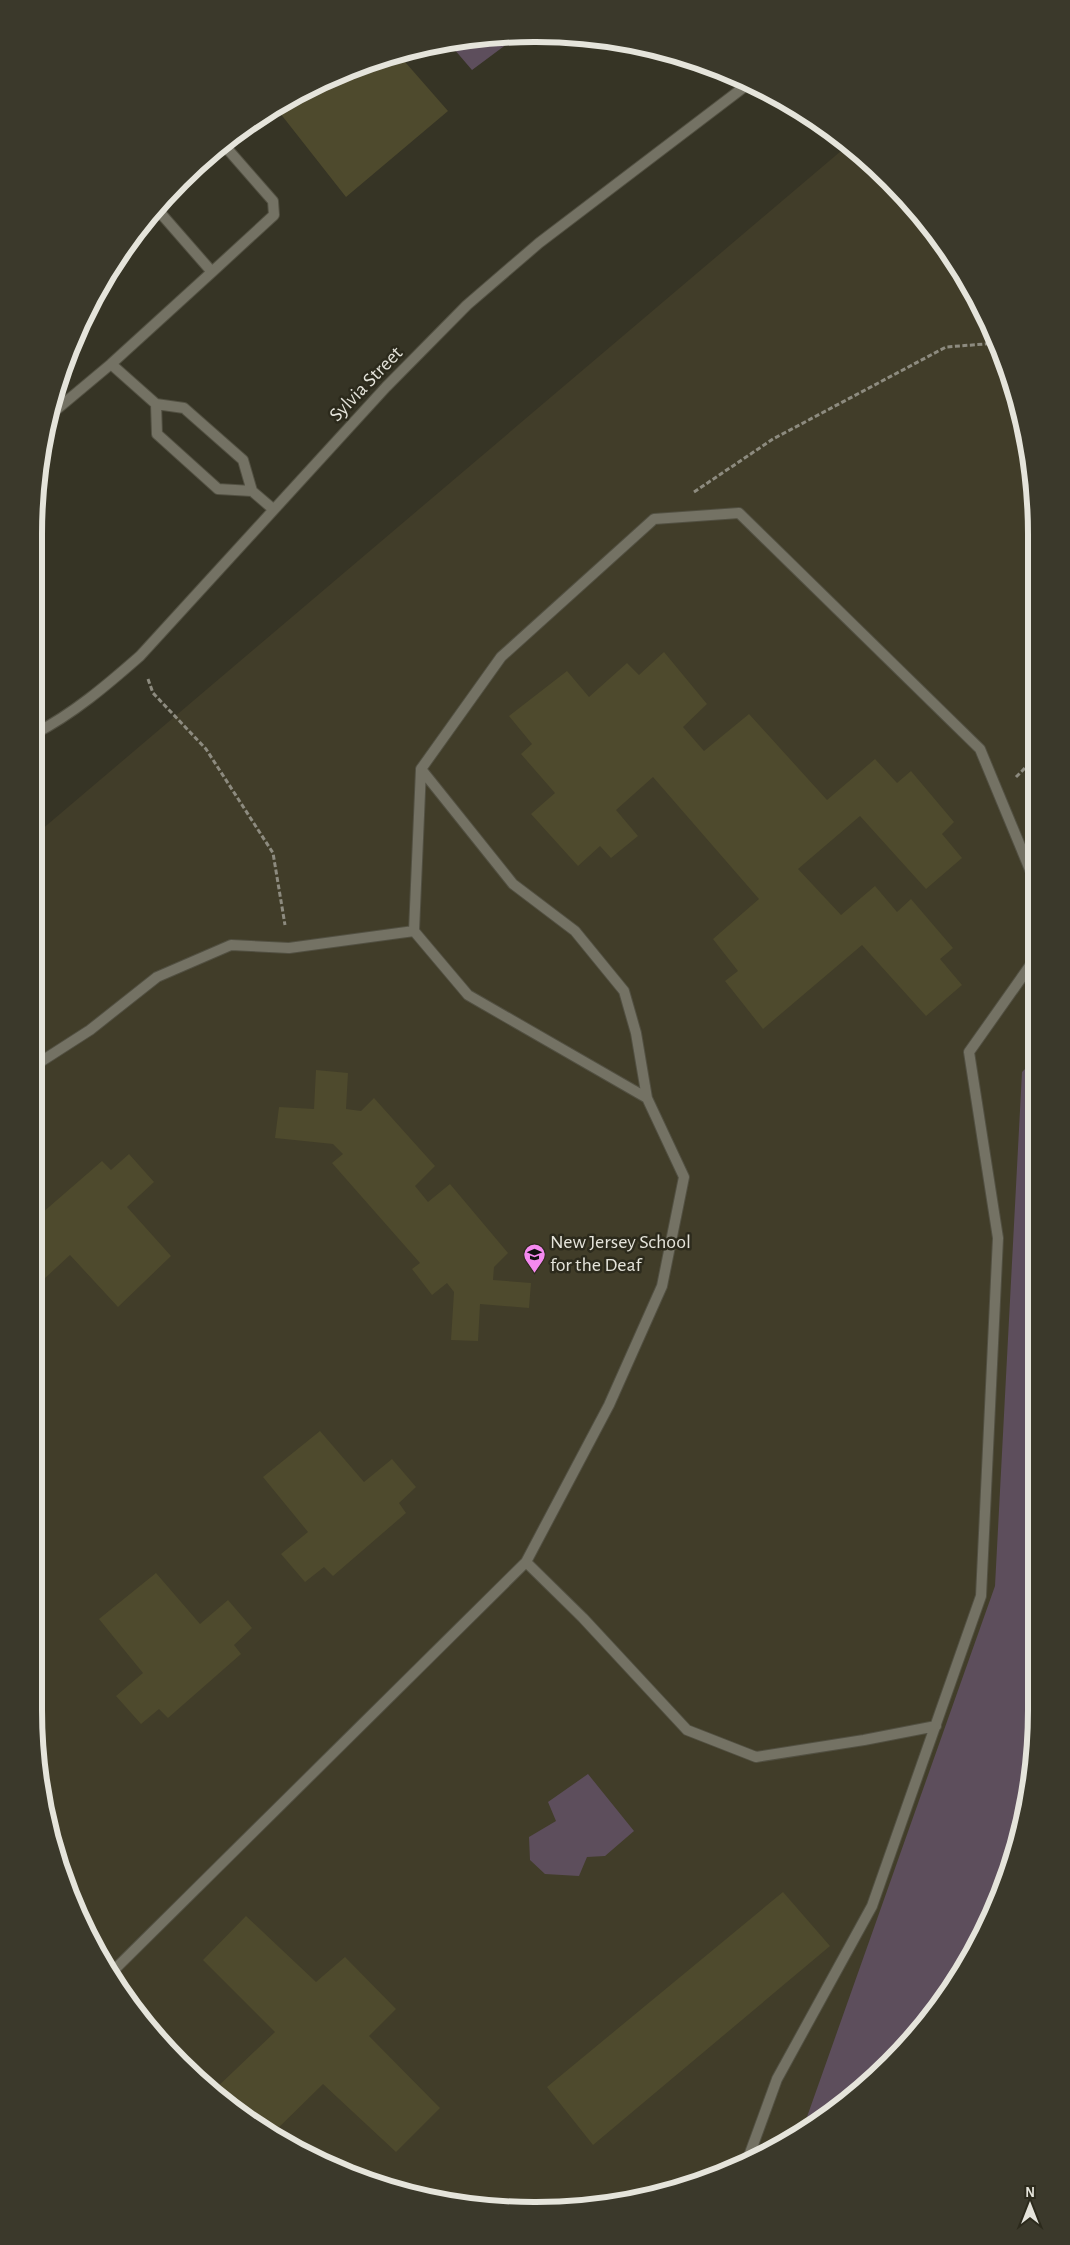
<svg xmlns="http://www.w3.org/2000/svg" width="1070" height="2245" font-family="'Alegreya Sans',sans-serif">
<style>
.built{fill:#413d29}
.green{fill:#5d4e5c}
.building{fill:#4e4a2d}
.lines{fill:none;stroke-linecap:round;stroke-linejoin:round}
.service-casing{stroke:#525042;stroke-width:12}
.minor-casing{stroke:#525042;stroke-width:12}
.path{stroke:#8d8b7f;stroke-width:3;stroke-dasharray:5 2.5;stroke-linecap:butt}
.service{stroke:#747264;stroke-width:10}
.minor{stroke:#747264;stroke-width:10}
.labels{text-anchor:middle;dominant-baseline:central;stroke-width:5;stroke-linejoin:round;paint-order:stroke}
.street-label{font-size:20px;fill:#e5e4db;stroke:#2c2a1c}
.poi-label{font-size:20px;fill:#e5e4db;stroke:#2c2a1c;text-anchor:start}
.rim{fill:none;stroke:#e5e4db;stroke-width:6}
</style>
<rect width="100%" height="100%" fill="#363425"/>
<path class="built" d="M848,145L932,230L998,343L1032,469L1036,1710L1027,1808L998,1902L952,1988L912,2041L840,2108L757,2159L665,2194L600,2207L503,2210L437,2202L343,2173L284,2144L204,2087L138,2015L101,1960L60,1871L43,1808L34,1710V836Z"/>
<path class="green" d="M519,35L472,70L448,42Z
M1034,1060L1036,1710L1027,1808L998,1902L952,1988L912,2041L840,2108L802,2131L995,1586L1022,1072Z
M588,1774L634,1831L605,1856L587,1857L579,1876L545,1874L530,1860L529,1837L556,1821L548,1802Z"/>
<path class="building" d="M399,55L448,111L346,197L276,108L343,72Z
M664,652L707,704L683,727L704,751L749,714L827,800L875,759L897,783L911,771L954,822L942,834L962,858L926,889L860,816L798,869L841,915L875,886L897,912L911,899L953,948L940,959L962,985L926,1016L862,945L763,1029L725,981L738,971L713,939L759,899L653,777L616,810L638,836L611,858L600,846L578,866L531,814L555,793L521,754L532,744L509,716L567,671L589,697L627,663L639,675Z
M316,1070L348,1073L346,1109L361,1111L374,1098L435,1166L415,1186L428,1202L450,1184L508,1253L494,1267L493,1280L531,1283L529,1308L480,1304L478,1341L451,1340L454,1292L447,1283L432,1295L412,1269L420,1263L332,1163L343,1154L333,1144L275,1138L279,1107L314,1109Z
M129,1154L154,1182L127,1207L171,1256L118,1307L70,1255L44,1279L34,1268V1238L37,1235L34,1231V1220L102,1161L111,1170Z
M320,1431L364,1482L392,1459L416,1487L399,1503L406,1513L333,1576L324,1567L305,1582L281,1554L308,1532L263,1477Z
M156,1573L200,1624L228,1600L252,1628L234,1645L241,1654L168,1718L159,1709L141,1724L116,1696L143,1673L99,1619Z
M42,1796L53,1809L45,1816L43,1808Z
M783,1892L830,1946L593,2145L547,2087Z
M246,1916L316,1982L345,1957L396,2009L369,2036L440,2108L396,2152L323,2084L271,2135L212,2092L275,2032L203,1960Z"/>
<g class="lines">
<defs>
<path id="service" d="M421,769L513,884L575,931L624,991L636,1033L647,1098
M34,1066L90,1030L157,977L231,945L289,948L414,931
M936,1726L864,1740L756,1757L687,1730L583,1618L526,1562L609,1405L662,1286L684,1177L647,1098L468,995L414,931L421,769L501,657L654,519L739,513L980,749L1033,877
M110,1974L526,1562
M746,2164L777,2079L872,1906L981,1596L998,1238L969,1052L1034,960"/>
<path id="minor" d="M212,272L274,215L273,201L224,145
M111,364L156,404L184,408L243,460L252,491L218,489L157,434L156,404
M50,415L111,364L212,272L157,209
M252,491L273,509
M34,734C73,714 107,685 140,656L386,387L467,305L539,243L748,84"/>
</defs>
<use href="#service" class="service-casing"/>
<use href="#minor" class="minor-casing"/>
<path class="path" d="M694,492L773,439L946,347L998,343
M148,679L153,693L206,749L273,853L285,925
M1016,777L1033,760"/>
<use href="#service" class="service"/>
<use href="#minor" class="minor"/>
</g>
<defs>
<symbol id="school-pin" viewBox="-11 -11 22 30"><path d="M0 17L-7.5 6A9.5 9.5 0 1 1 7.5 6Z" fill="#f589ef" stroke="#2c2a1c"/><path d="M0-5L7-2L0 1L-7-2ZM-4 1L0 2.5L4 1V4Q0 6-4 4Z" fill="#111"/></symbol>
</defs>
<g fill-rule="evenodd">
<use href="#school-pin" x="522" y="1242" width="25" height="34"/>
</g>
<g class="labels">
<g class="street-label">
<text transform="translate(366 384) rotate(-46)">Sylvia Street</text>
</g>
<g class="poi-label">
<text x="550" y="1242">New Jersey School<tspan x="550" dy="23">for the Deaf</tspan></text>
</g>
</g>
<path d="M0 0H1070V2245H0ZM534 42H536A492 492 0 0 1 1028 534V1710A492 492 0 0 1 536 2202H534A492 492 0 0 1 42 1710V534A492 492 0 0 1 534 42Z" fill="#3b392b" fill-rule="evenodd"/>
<path class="rim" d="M534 42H536A492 492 0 0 1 1028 534V1710A492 492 0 0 1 536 2202H534A492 492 0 0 1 42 1710V534A492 492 0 0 1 534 42Z"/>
<g transform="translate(1030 2205)" stroke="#2c2a1c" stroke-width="4" paint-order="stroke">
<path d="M0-4L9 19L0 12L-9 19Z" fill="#e5e4db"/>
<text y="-8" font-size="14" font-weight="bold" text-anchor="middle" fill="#e5e4db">N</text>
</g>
</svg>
